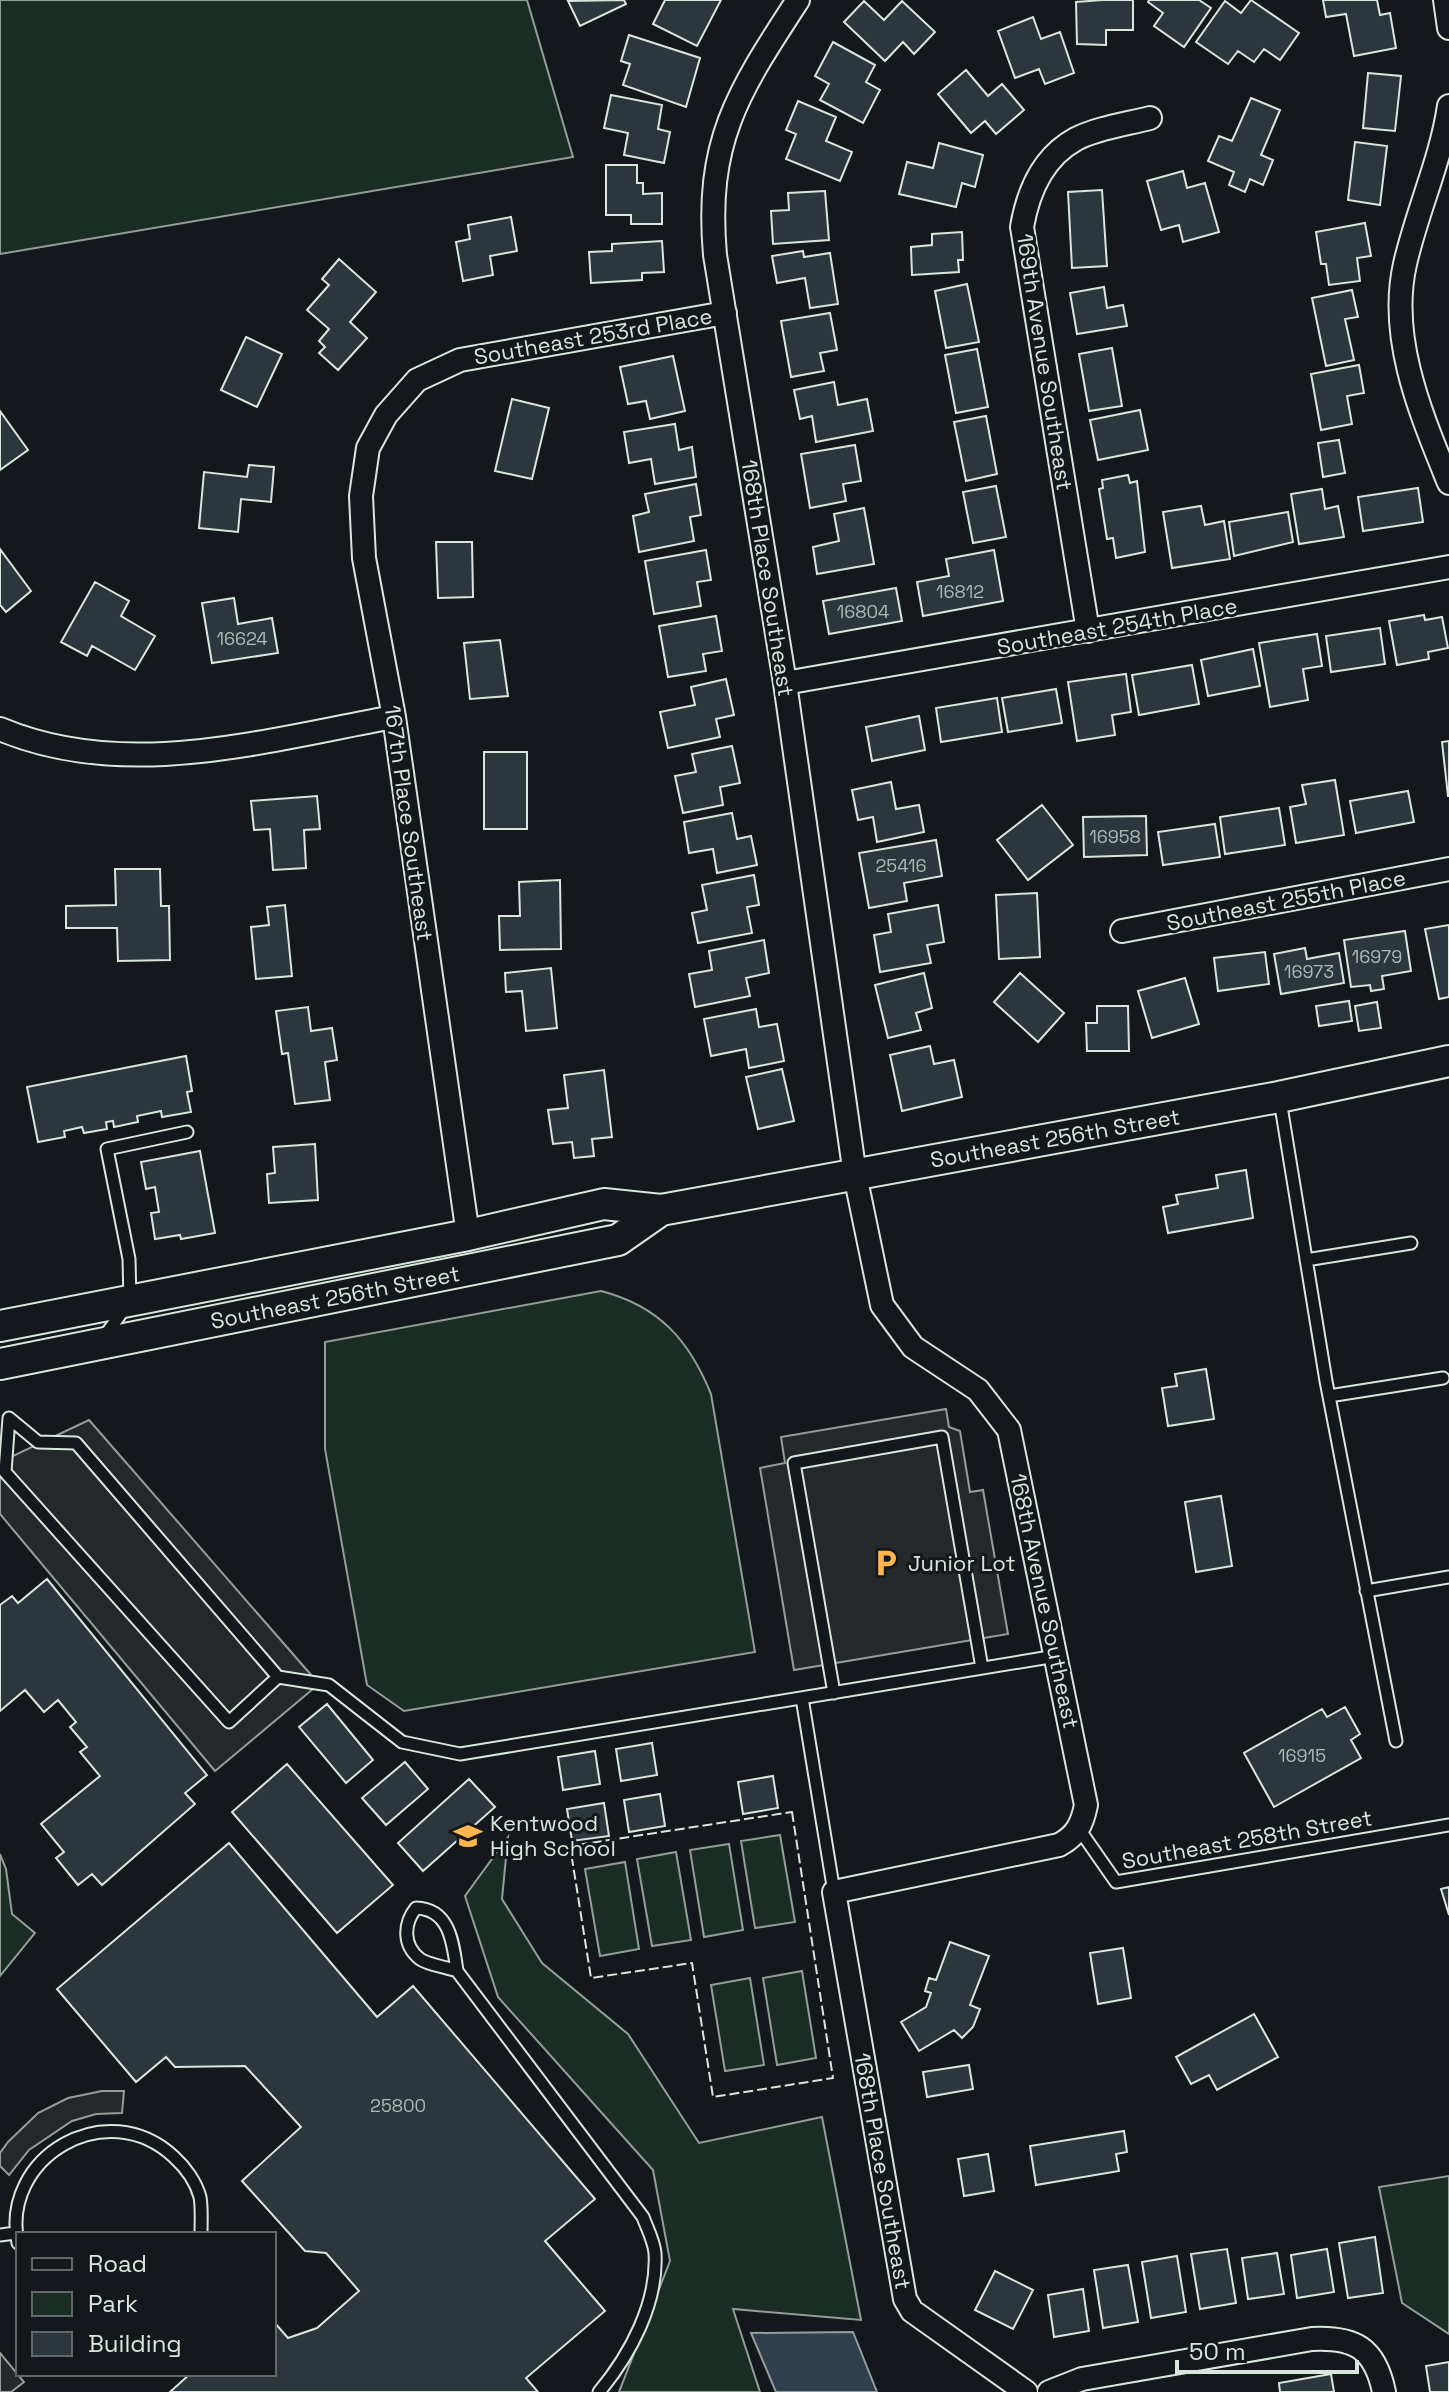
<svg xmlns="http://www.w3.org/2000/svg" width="1449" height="2392" font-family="'Space Grotesk',sans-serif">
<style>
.green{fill:#1a2d24;stroke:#939e99;stroke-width:2}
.parking{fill:#24282b;stroke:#939e99;stroke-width:2}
.water{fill:#2f3f4d;stroke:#939e99;stroke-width:2}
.building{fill:#2c363c;stroke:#d8e6dc;stroke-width:2}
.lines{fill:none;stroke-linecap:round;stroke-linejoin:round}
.lane-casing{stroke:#d8e6dc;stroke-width:15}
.street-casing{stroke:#d8e6dc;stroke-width:26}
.secondary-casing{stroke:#d8e6dc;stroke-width:34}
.lane{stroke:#14181c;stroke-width:11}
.street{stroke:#14181c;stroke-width:22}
.secondary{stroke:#14181c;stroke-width:30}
.fence{stroke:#d8e6dc;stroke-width:2;stroke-dasharray:10 4;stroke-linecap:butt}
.labels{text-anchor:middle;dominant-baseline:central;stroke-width:6;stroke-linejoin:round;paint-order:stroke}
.number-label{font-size:18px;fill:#adbab4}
.street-label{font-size:22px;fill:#d8e6dc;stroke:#14181c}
.poi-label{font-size:22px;fill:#d8e6dc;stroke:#14181c;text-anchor:start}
</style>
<rect width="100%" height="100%" fill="#14181c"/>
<path class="green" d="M0,0H527L573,157L0,254Z
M601,1291C659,1306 689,1340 711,1394L755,1652L404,1711L367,1685L325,1449V1342Z
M780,1835L795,1922L755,1928L741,1841Z
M508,1837L502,1899L542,1963L628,2034L699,2143L822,2117L861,2320L733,2309L760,2392H619L670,2261L653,2170L498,1997L465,1896Z
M729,1844L743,1930L704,1937L690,1850Z
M676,1852L691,1940L652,1946L637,1859Z
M0,1854L6,1869L12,1914L35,1933L0,1976Z
M625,1862L639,1949L600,1956L585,1869Z
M802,1971L816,2058L777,2065L763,1978Z
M750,1978L764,2065L725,2071L711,1985Z
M1449,2176V2334L1402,2303L1379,2187Z"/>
<path class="parking" d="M946,1409L949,1427L960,1431L970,1492L983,1490L1008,1634L794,1670L760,1468L785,1463L781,1437Z
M89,1420L319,1684L215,1771L0,1514V1462Z
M102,2091H124L122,2113L96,2114L72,2121L29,2150L9,2175L0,2166V2153L8,2142L38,2113L68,2098Z
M0,2353L24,2382L11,2392H0Z"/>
<path class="water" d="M853,2332L877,2392H776L751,2333Z"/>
<path class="building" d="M624,0L626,4L580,26L568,1Z
M665,0H721L697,46L653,24Z
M1102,0H1133V30H1106V45L1077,44L1076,2Z
M1149,0H1199L1211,8L1184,47L1154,26L1163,13L1148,2Z
M1251,0L1299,33L1280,60L1264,49L1254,62L1238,51L1228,64L1196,42L1225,1L1241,13Z
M1323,0H1377L1380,15L1390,13L1396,48L1354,56L1346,14L1326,17Z
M864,1L884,20L902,1L935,32L914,54L903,42L885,61L844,22Z
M1033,17L1041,39L1060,32L1074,73L1045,84L1039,69L1015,78L998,31Z
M629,35L700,58L686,107L623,85L630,64L621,61Z
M833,42L875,65L866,82L880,90L863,123L820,100L829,84L815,76Z
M966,70L988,96L1002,84L1024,110L996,134L985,121L971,133L938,94Z
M1368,73L1401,76L1395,131L1363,128Z
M611,95L662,105L658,129L670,132L664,163L624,155L628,133L604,128Z
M1251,98L1280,110L1261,155L1273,160L1263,185L1250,179L1245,192L1229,185L1234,172L1208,161L1219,136L1232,141Z
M798,101L836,117L826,141L852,152L840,181L786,159L796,134L786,130Z
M1355,142L1387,146L1380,205L1348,200Z
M939,143L983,155L975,187L962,183L956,207L899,194L907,162L933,168Z
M606,165H637V183H643V194L662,193V224H631V215H606Z
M1183,171L1187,188L1205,183L1219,232L1183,242L1179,225L1161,230L1147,181Z
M1102,190L1107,266L1072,268L1068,192Z
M825,191L829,240L773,244L771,211L789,210L788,193Z
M511,217L517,251L490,256L493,275L463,281L456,242L470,239L468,225Z
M1365,223L1371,256L1357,258L1360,281L1329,285L1326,264H1321L1316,232Z
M962,232L963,260H958L959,272L912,275L911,247L932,245V234Z
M662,241L664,272L642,273V280L591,283L589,252L612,251V244Z
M803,251L804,257L830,253L838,304L810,308L805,278L777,283L772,256Z
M339,259L376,292L350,322L367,338L338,370L319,353L325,347L319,341L329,329L307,310L329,285L322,279Z
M967,284L979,342L946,348L935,291Z
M1104,287L1107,308L1123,305L1127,326L1077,334L1070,293Z
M1352,290L1358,317L1345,319L1354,360L1326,366L1312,298Z
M830,313L837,350L820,353L824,371L791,377L781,321Z
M246,337L282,354L257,407L221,390Z
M1112,348L1122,406L1089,411L1079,354Z
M977,349L988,407L956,413L945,355Z
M673,356L685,411L650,419L646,401L628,404L620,367Z
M1359,365L1364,393L1347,396L1352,424L1321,430L1311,374Z
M834,382L838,405L867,399L873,431L816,442L812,416L800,419L794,390Z
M512,399L549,408L532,479L495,471Z
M1140,410L1148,450L1098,460L1090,420Z
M0,411L28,450L0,470Z
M986,416L997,474L966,481L954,422Z
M675,424L679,450L692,447L696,477L655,484L651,459L629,463L624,432Z
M1339,440L1345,473L1323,477L1318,443Z
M855,445L861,481L843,484L846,501L810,508L801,454Z
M249,465L274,467L271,502L241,499L238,532L199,528L204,472L247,477Z
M1128,475L1130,483L1137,481L1145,552L1116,558L1113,538L1107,539L1099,489L1103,488L1102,480Z
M696,484L701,515L690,517L694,541L639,552L633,516L649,512L645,494Z
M996,486L1006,537L973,543L963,492Z
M1418,488L1423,522L1363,531L1358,497Z
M1322,489L1325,509L1338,506L1344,537L1299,544L1291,494Z
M1201,506L1205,525L1224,521L1230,559L1172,568L1163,512Z
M864,508L874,564L817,574L813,547L839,541L834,514Z
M1288,512L1293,542L1234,556L1229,522Z
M436,542H472L473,597L438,598Z
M0,549L31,591L6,612L0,605Z
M706,550L711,580L697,582L701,606L654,614L645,561Z
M994,550L1003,601L923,616L917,582L949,576L946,559Z
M95,582L129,601L121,616L155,636L135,670L92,646L87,656L61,642Z
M896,588L902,621L829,634L823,601Z
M234,598L238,624L272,618L278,653L212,663L202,603Z
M1424,615L1425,620L1442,617L1448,648L1428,652L1429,659L1397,665L1389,621Z
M716,616L722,651L703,654L706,671L668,677L659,626Z
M1380,628L1385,664L1331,672L1326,636Z
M1317,634L1322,666L1303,669L1308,700L1270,707L1259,643Z
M500,640L508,696L470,699L464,643Z
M1253,649L1260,686L1208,696L1201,660Z
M1192,665L1199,704L1139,715L1132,675Z
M1126,674L1131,712L1112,715L1115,735L1077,741L1068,682Z
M726,679L734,715L716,719L720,737L668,748L660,712L695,705L691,687Z
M1056,689L1062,723L1008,732L1002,698Z
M997,698L1002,732L941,742L936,708Z
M919,716L925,750L872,761L866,727Z
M1449,741V796H1448L1442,742Z
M732,746L740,783L720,787L723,805L683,813L675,776L696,772L692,754Z
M484,752H527V829H484Z
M1335,780L1344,835L1296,843L1290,807L1306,804L1302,785Z
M891,782L896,809L919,805L924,832L877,842L873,817L858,820L852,790Z
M1408,791L1414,822L1356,833L1350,801Z
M317,796L320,829L304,830L306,868L273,870L270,829L254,830L251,801Z
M1042,805L1073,845L1028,880L997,840Z
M1279,808L1285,845L1225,854L1220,817Z
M732,813L737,839L751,836L757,865L717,873L713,849L689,853L684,822Z
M1146,816L1147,855L1084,857L1083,817Z
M1215,824L1220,857L1163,865L1158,832Z
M936,840L942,876L904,883L907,901L869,908L859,853Z
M115,869H160L161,906H169L170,960L118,961L117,928H66V906L116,905Z
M754,875L759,905L747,907L752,933L698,943L692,913L707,910L702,885Z
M560,880L561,949L500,950L499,916H520L519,882Z
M1037,893L1040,957L999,959L996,895Z
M285,905L292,976L256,979L251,927L269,925L267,907Z
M938,905L944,942L927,945L931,963L880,972L874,935L891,932L888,914Z
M1449,925V997L1439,999L1425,929Z
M1405,931L1411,971L1382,976L1384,989L1371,991L1370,985L1351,987L1344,940Z
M764,940L769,973L746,978L750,996L695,1007L689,974L712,970L709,951Z
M1305,948L1307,959L1339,953L1344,983L1281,994L1274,954Z
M1265,952L1269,984L1218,991L1214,958Z
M551,968L557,1028L526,1031L522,991L506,992L505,973Z
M924,973L932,1008L916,1013L921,1030L888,1038L875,985Z
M1020,973L1064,1013L1038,1042L994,1002Z
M1185,978L1199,1024L1152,1038L1138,991Z
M1349,1001L1352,1021L1319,1026L1316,1006Z
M1377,1002L1381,1028L1359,1031L1355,1006Z
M1097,1006H1128L1129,1051H1087L1086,1023H1097Z
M308,1007L311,1031L332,1028L337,1060L325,1062L330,1100L295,1104L288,1053L282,1054L276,1011Z
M756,1009L759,1027L777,1024L784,1061L749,1068L746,1049L711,1056L704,1019Z
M930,1046L934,1064L954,1060L962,1097L902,1111L890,1055Z
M186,1056L192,1091L187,1092L191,1112L162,1117L161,1111L137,1116L138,1122L114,1127L113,1121L106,1122L107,1129L84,1133L82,1127L64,1131L65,1137L38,1142L27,1087Z
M782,1069L794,1121L758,1129L746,1077Z
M604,1070L612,1137L592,1139L594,1156L574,1158L572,1142L553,1144L548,1110L568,1108L564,1075Z
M315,1144L318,1200L269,1203L267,1174L275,1173L273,1147Z
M200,1151L215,1233L181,1239L180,1235L155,1239L151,1213L159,1212L155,1187L146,1189L141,1162Z
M1246,1170L1253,1218L1168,1233L1163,1207L1178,1204L1176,1195L1218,1188L1216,1175Z
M1206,1369L1214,1419L1168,1426L1162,1388L1177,1386L1175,1374Z
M1221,1496L1232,1566L1196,1572L1185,1502Z
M47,1579L207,1775L185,1793L195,1804L102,1885L92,1874L78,1885L56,1858L64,1852L41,1824L100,1776L80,1752L87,1747L70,1727L76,1722L58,1700L44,1712L25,1690L0,1711V1605L12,1596L18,1603Z
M327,1704L373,1760L346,1783L299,1727Z
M1345,1707L1360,1734L1351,1740L1361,1758L1274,1807L1244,1753L1322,1709L1327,1717Z
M652,1743L657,1775L621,1781L616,1749Z
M595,1751L600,1784L563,1790L558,1757Z
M405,1762L428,1789L386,1825L362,1798Z
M287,1764L393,1885L337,1933L232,1812Z
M773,1776L778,1808L743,1814L738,1782Z
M469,1779L495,1807L423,1871L398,1843Z
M660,1794L665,1826L629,1832L624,1800Z
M604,1803L609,1836L572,1841L567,1809Z
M229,1843L377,2017L413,1986L595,2199L545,2241L605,2311L526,2378L538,2392H170L190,2374H274V2322L288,2338L317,2328L359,2291L326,2253L305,2251L242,2181L301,2127L245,2066L175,2067L166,2057L136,2082L57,1989Z
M1449,1887V1915L1441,1889Z
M950,1942L989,1956L970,2005L980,2009L973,2027L962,2038L954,2030L919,2051L901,2022L926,2007L931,1993L925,1991L929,1978L936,1980Z
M1123,1948L1131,1998L1098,2004L1090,1953Z
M1254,2014L1278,2057L1217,2090L1209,2075L1191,2084L1176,2057Z
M969,2065L973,2089L927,2097L923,2072Z
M1124,2131L1127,2152L1116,2154L1119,2171L1036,2185L1030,2146Z
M988,2154L994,2191L964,2196L958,2159Z
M1375,2237L1383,2293L1348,2298L1339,2243Z
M1227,2249L1236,2303L1200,2309L1191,2254Z
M1327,2249L1334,2292L1297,2298L1291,2255Z
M1277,2253L1284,2294L1248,2299L1242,2258Z
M1177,2256L1186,2312L1151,2318L1142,2262Z
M1128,2265L1138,2322L1103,2328L1094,2270Z
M995,2271L1033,2290L1013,2329L975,2310Z
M1083,2289L1089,2331L1054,2337L1048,2295Z
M1449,2362V2392H1430L1426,2366Z
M1331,2374L1334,2392H1280L1279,2383Z"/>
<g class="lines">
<defs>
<path id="lane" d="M1280,1100L1326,1381L1396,1741
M1306,1260L1411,1243
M104,1337L130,1301L129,1259L107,1149L187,1132
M1329,1396L1443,1378
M9,1418L38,1442L76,1443L278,1677L229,1722L5,1472Z
M1366,1591L1449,1577
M278,1677L329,1685L402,1742L460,1754L1056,1656
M834,1693L794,1463L942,1437L982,1668
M802,1698L834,1892
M1079,1829L1116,1882L1449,1825
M457,1971C447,1967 428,1965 420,1959C402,1945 404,1923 416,1908C450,1909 453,1943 457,1971L643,2217C647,2228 654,2241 655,2253C658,2303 630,2355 599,2392
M0,2235L15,2233
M18,2243C0,2157 107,2094 174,2157C185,2167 196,2182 200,2197C202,2208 201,2222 201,2234"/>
<path id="street" d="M798,0C738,92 705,141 715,255L785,683L855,1175L882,1305L913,1347L978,1390L1009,1430L1086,1805C1082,1825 1076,1836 1059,1845L834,1892L905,2299L912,2311L1026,2392
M1445,0L1449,28
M1449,106C1441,160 1417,211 1405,264C1388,339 1422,416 1449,483
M1088,631L1022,227C1028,192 1043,157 1076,139C1097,128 1127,124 1150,118
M785,683L1449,567
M0,729C126,782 265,740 394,717
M1122,931L1449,869
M468,1235L394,717L364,558L361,496L368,448L386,415L417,380L460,360L725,313
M1049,2392L1082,2379L1312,2339C1355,2337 1375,2348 1384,2392"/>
<path id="secondary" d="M0,1326L468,1235L604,1204L661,1210L1279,1097L1449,1061
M0,1364L618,1240L661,1210"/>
</defs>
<use href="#lane" class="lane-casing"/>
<use href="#street" class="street-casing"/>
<use href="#secondary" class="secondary-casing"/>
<use href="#lane" class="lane"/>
<use href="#street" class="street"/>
<use href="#secondary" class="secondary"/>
<path class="fence" d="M792,1812L833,2078L713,2097L692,1963L591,1978L570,1846Z"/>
</g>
<defs>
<symbol id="parking-bare" viewBox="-9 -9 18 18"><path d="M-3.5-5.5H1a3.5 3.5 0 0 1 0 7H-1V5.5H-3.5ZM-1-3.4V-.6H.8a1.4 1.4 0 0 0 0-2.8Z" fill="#ffb74d" stroke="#14181c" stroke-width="2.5" paint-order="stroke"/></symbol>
<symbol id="school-bare" viewBox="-9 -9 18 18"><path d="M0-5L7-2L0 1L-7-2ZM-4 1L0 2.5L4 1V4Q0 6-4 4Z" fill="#ffb74d" stroke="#14181c" stroke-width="2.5" paint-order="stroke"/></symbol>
</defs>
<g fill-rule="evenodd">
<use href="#parking-bare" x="866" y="1543" width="40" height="40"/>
<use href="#school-bare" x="448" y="1816" width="40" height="40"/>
</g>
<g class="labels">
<g class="number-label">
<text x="960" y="591">16812</text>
<text x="863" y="611">16804</text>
<text x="242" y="638">16624</text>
<text x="1115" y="836">16958</text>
<text x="901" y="865">25416</text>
<text x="1377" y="956">16979</text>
<text x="1309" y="971">16973</text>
<text x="1302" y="1755">16915</text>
<text x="398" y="2105">25800</text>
</g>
<g class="street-label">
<text transform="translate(593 336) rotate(-10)">Southeast 253rd Place</text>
<text transform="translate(1045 362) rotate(81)">169th Avenue Southeast</text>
<text transform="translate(768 578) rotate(81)">168th Place Southeast</text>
<text transform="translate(1117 626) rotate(-10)">Southeast 254th Place</text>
<text transform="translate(409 823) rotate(82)">167th Place Southeast</text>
<text transform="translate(1286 900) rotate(-11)">Southeast 255th Place</text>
<text transform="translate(1055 1138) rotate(-10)">Southeast 256th Street</text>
<text transform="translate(335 1297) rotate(-11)">Southeast 256th Street</text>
<text transform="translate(1045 1601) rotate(78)">168th Avenue Southeast</text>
<text transform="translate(1247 1839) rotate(-10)">Southeast 258th Street</text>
<text transform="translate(883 2171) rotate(80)">168th Place Southeast</text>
</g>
<g class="poi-label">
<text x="908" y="1563">Junior Lot</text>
<text x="490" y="1823">Kentwood<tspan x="490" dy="25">High School</tspan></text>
</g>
</g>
<rect x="16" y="2232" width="260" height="144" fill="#14181c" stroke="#626a69" stroke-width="2"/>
<rect x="32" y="2258" width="40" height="12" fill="#14181c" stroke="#626a69" stroke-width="2"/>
<text x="88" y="2272" font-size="24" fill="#d8e6dc">Road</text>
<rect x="32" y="2292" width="40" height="24" fill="#1a2d24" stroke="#626a69" stroke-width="2"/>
<text x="88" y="2312" font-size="24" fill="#d8e6dc">Park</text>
<rect x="32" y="2332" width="40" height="24" fill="#2c363c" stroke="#626a69" stroke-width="2"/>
<text x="88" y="2352" font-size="24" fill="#d8e6dc">Building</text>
<path d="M1177 2360v12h180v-12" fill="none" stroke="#d8e6dc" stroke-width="4"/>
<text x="1189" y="2360" font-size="24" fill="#d8e6dc" stroke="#14181c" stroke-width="6" paint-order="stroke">50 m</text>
</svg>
